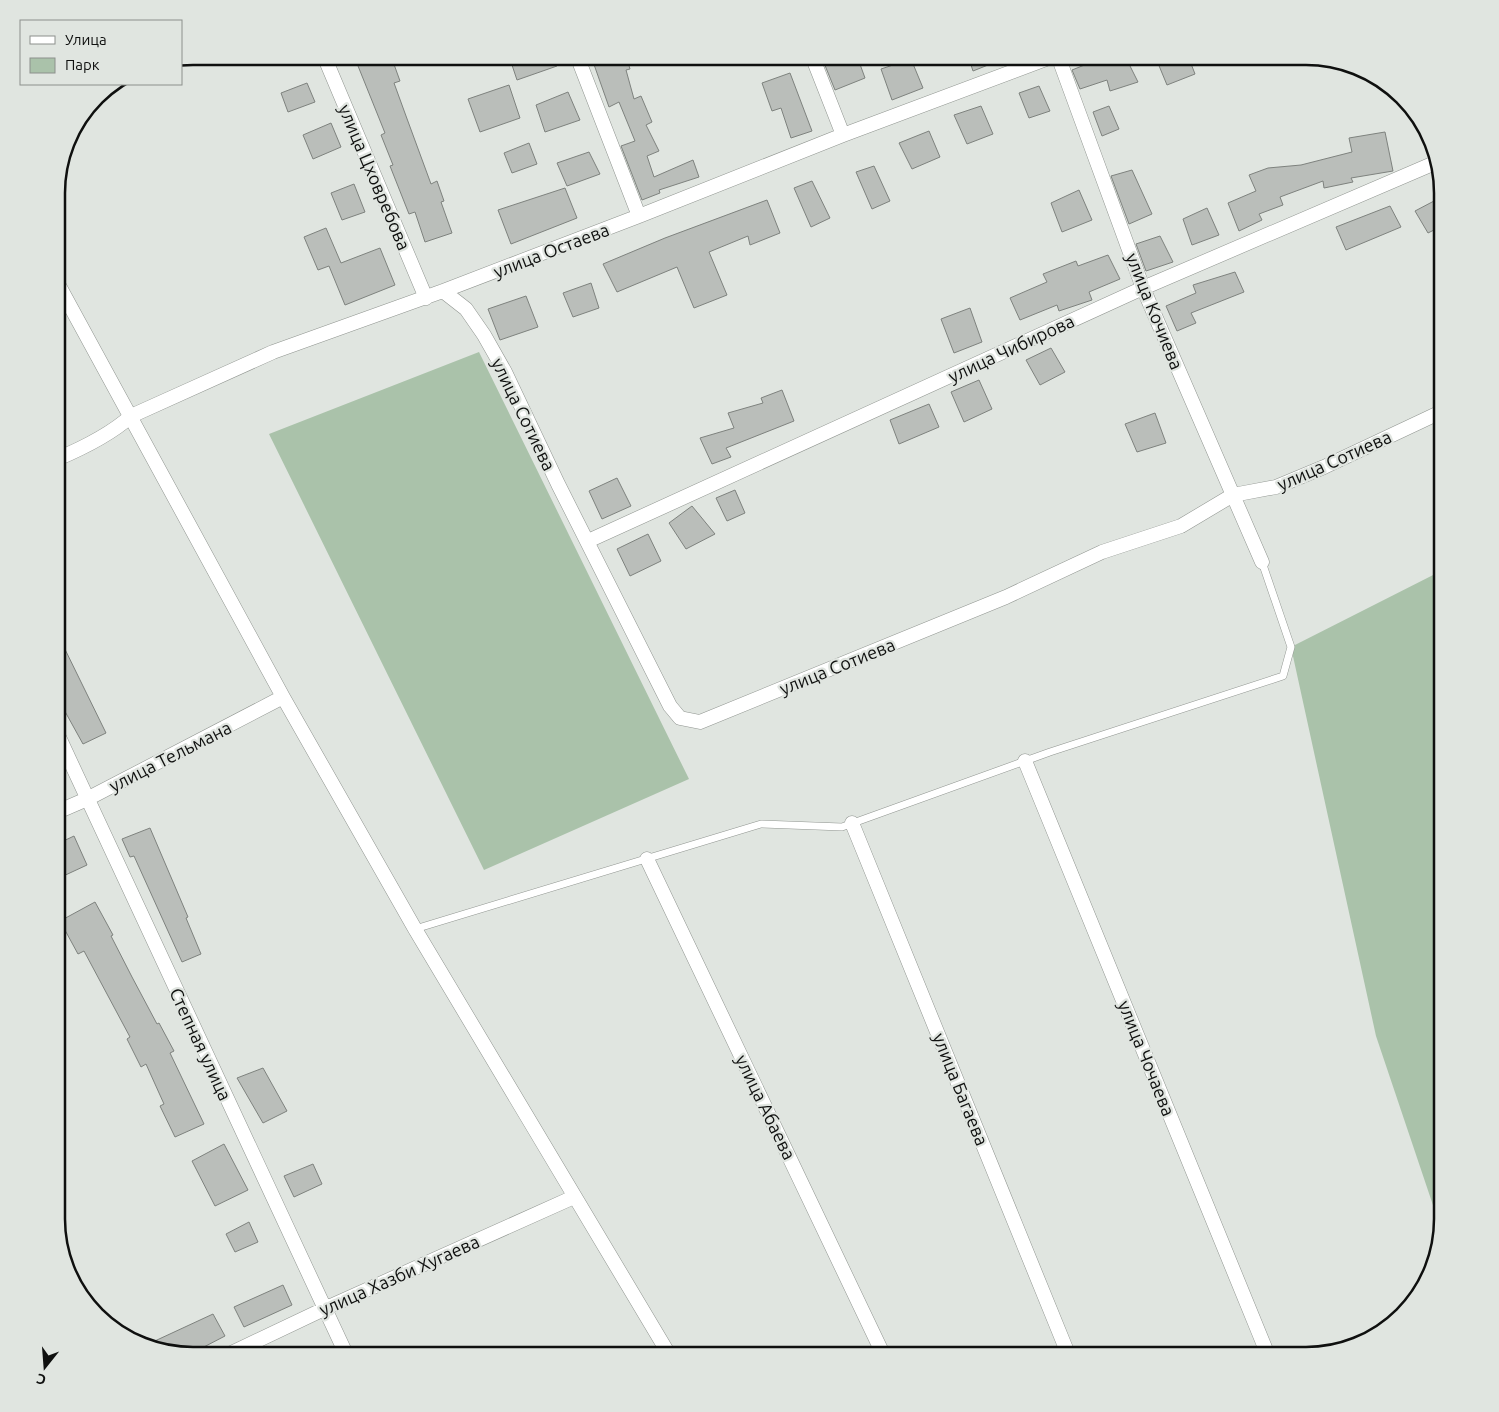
<svg xmlns="http://www.w3.org/2000/svg" width="1499" height="1412" font-family="Ubuntu,sans-serif">
<style>
.green{fill:#aac2aa}
.building{fill:#babeba;stroke:#7e827e}
.lines{fill:none;stroke-linecap:round;stroke-linejoin:round}
.service-casing{stroke:#909590;stroke-width:8}
.minor-casing{stroke:#909590;stroke-width:15}
.service{stroke:#fff;stroke-width:7}
.minor{stroke:#fff;stroke-width:14}
.labels{text-anchor:middle;dominant-baseline:central;stroke-width:4.5;stroke-linejoin:round;paint-order:stroke}
.street-label{font-size:18px;fill:#0f100f;stroke:#e0e5e0}
.rim{fill:none;stroke:#0f100f;stroke-width:2.5}
</style>
<rect width="100%" height="100%" fill="#e0e5e0"/>
<path class="green" d="M479,352L689,779L484,870L269,434Z
M1443,570V1219L1441,1229L1376,1036L1291,647Z"/>
<path class="building" d="M354,56H391L400,81L394,83L406,116L431,184L437,181L444,201L441,202L452,233L425,242L415,212L409,214L390,166L393,165L381,135L385,133Z
M509,56H554L557,66L517,80Z
M591,56H626L630,69L626,70L634,99L641,96L652,122L646,125L659,151L647,156L654,177L693,160L699,177L659,190L660,193L642,200L621,146L635,141L619,102L609,107Z
M831,56H857L865,78L835,90L822,58Z
M968,56H1008V57L973,71Z
M1107,56H1125L1138,82L1110,91L1107,80L1080,89L1072,70Z
M1155,56H1188L1195,74L1167,85Z
M911,59L923,88L892,100L881,69Z
M790,73L812,131L791,138L781,108L772,111L762,83Z
M307,83L315,102L288,112L281,93Z
M509,85L520,118L480,132L468,99Z
M1039,86L1050,111L1029,118L1019,93Z
M568,92L580,120L545,132L536,105Z
M981,106L993,134L967,144L954,115Z
M1109,106L1119,129L1102,136L1093,112Z
M331,123L341,147L313,159L303,135Z
M929,131L940,157L912,169L899,143Z
M1385,132L1393,171L1351,178L1353,182L1324,188L1323,181L1280,197L1283,205L1259,214L1262,220L1239,231L1228,203L1256,191L1249,175L1268,168L1301,165L1352,152L1349,138Z
M529,143L537,164L512,173L504,153Z
M589,152L600,174L567,186L557,163Z
M874,166L890,201L872,209L856,172Z
M1132,170L1152,214L1129,224L1111,176Z
M812,181L830,218L811,227L794,188Z
M354,184L365,212L342,220L331,193Z
M565,188L577,218L511,244L498,210Z
M1079,190L1092,220L1062,232L1051,203Z
M767,200L780,233L750,245L748,236L709,252L727,295L694,308L677,267L617,292L603,264L665,238Z
M1434,201L1442,216V226L1428,233L1415,211Z
M1390,206L1401,227L1346,250L1336,227Z
M1207,208L1219,235L1192,245L1183,219Z
M326,228L341,263L380,248L395,285L345,305L329,266L318,270L304,237Z
M1160,236L1173,262L1146,271L1136,244Z
M1108,255L1120,279L1089,292L1092,300L1059,311L1057,305L1020,320L1010,298L1047,282L1043,274L1076,261L1078,266Z
M1235,272L1244,292L1191,313L1196,323L1177,331L1166,306L1196,293L1193,285Z
M591,283L599,308L573,317L563,293Z
M526,296L538,327L500,340L488,309Z
M970,308L982,342L954,353L941,319Z
M1051,348L1065,372L1040,385L1026,360Z
M979,380L992,409L964,422L951,392Z
M782,390L794,421L726,448L731,457L712,464L700,438L734,428L728,413L763,403L761,398Z
M929,404L939,427L899,444L890,420Z
M1155,413L1166,443L1137,452L1125,424Z
M617,478L631,506L602,519L589,491Z
M735,490L745,513L727,521L716,498Z
M692,506L715,534L686,549L669,523Z
M648,534L661,561L630,576L617,549Z
M57,633L106,733L83,744L57,697Z
M150,828L188,917L186,918L201,954L182,962L134,856L130,857L122,839Z
M74,836L87,865L59,878L57,872V844Z
M95,902L113,935L111,936L132,977L157,1024L159,1023L174,1051L170,1053L204,1124L175,1137L160,1106L164,1104L146,1064L141,1067L127,1039L130,1037L84,951L78,954L60,921Z
M263,1068L287,1111L263,1123L237,1078Z
M224,1144L248,1190L215,1206L192,1161Z
M313,1164L322,1184L294,1197L284,1176Z
M249,1222L258,1242L235,1252L226,1234Z
M283,1285L292,1305L244,1327L234,1307Z
M213,1314L225,1336L200,1349L187,1354L144,1346Z"/>
<g class="lines">
<defs>
<path id="service" d="M415,929L761,824L842,827L1050,752L1283,676L1291,647L1262,562"/>
<path id="minor" d="M324,56L426,298
M577,56L639,216
M812,56L843,135
M1058,56L1143,288L1262,562
M57,282L283,697L415,929L670,1356
M443,291L466,309L484,335L505,372L558,484L670,706L680,718L700,722L1006,597L1102,552L1181,526L1233,495L1276,487L1324,467L1443,411
M57,459C83,448 110,435 131,416L273,352L443,291L639,216L843,135L1054,56
M588,541L1143,288L1437,162
M57,733L347,1356
M1025,761L1268,1355
M57,812L87,799L283,697
M852,823L1069,1356
M647,859L884,1356
M225,1356L324,1309L574,1197"/>
</defs>
<use href="#service" class="service-casing"/>
<use href="#minor" class="minor-casing"/>
<use href="#service" class="service"/>
<use href="#minor" class="minor"/>
</g>
<g class="labels">
<g class="street-label">
<text transform="translate(375 177) rotate(67)">улица Цховребова</text>
<text transform="translate(551 250) rotate(-21)">улица Остаева</text>
<text transform="translate(1155 311) rotate(68)">улица Кочиева</text>
<text transform="translate(1011 348) rotate(-25)">улица Чибирова</text>
<text transform="translate(524 414) rotate(64)">улица Сотиева</text>
<text transform="translate(1334 460) rotate(-24)">улица Сотиева</text>
<text transform="translate(837 666) rotate(-22)">улица Сотиева</text>
<text transform="translate(170 756) rotate(-27)">улица Тельмана</text>
<text transform="translate(201 1044) rotate(65)">Степная улица</text>
<text transform="translate(1147 1058) rotate(68)">улица Чочаева</text>
<text transform="translate(961 1089) rotate(68)">улица Багаева</text>
<text transform="translate(766 1107) rotate(64)">улица Абаева</text>
<text transform="translate(399 1275) rotate(-24)">улица Хазби Хугаева</text>
</g>
</g>
<path d="M0 0H1499V1412H0ZM193 65H1306A128 128 0 0 1 1434 193V1219A128 128 0 0 1 1306 1347H193A128 128 0 0 1 65 1219V193A128 128 0 0 1 193 65Z" fill="#e0e5e0" fill-rule="evenodd"/>
<path class="rim" d="M193 65H1306A128 128 0 0 1 1434 193V1219A128 128 0 0 1 1306 1347H193A128 128 0 0 1 65 1219V193A128 128 0 0 1 193 65Z"/>
<rect x="20" y="20" width="162" height="65" fill="#e0e5e0" stroke="#8c908c"/>
<rect x="30" y="36" width="25" height="8" fill="#ffffff" stroke="#8c908c"/>
<text x="65" y="45" font-size="15" fill="#0f100f">Улица</text>
<rect x="30" y="58" width="25" height="15" fill="#aac2aa" stroke="#8c908c"/>
<text x="65" y="70" font-size="15" fill="#0f100f">Парк</text>
<g transform="translate(45 1367) rotate(197)" stroke="#e0e5e0" stroke-width="4" paint-order="stroke">
<path d="M0-4L9 19L0 12L-9 19Z" fill="#0f100f"/>
<text y="-8" font-size="14" font-weight="bold" text-anchor="middle" fill="#0f100f">С</text>
</g>
</svg>
